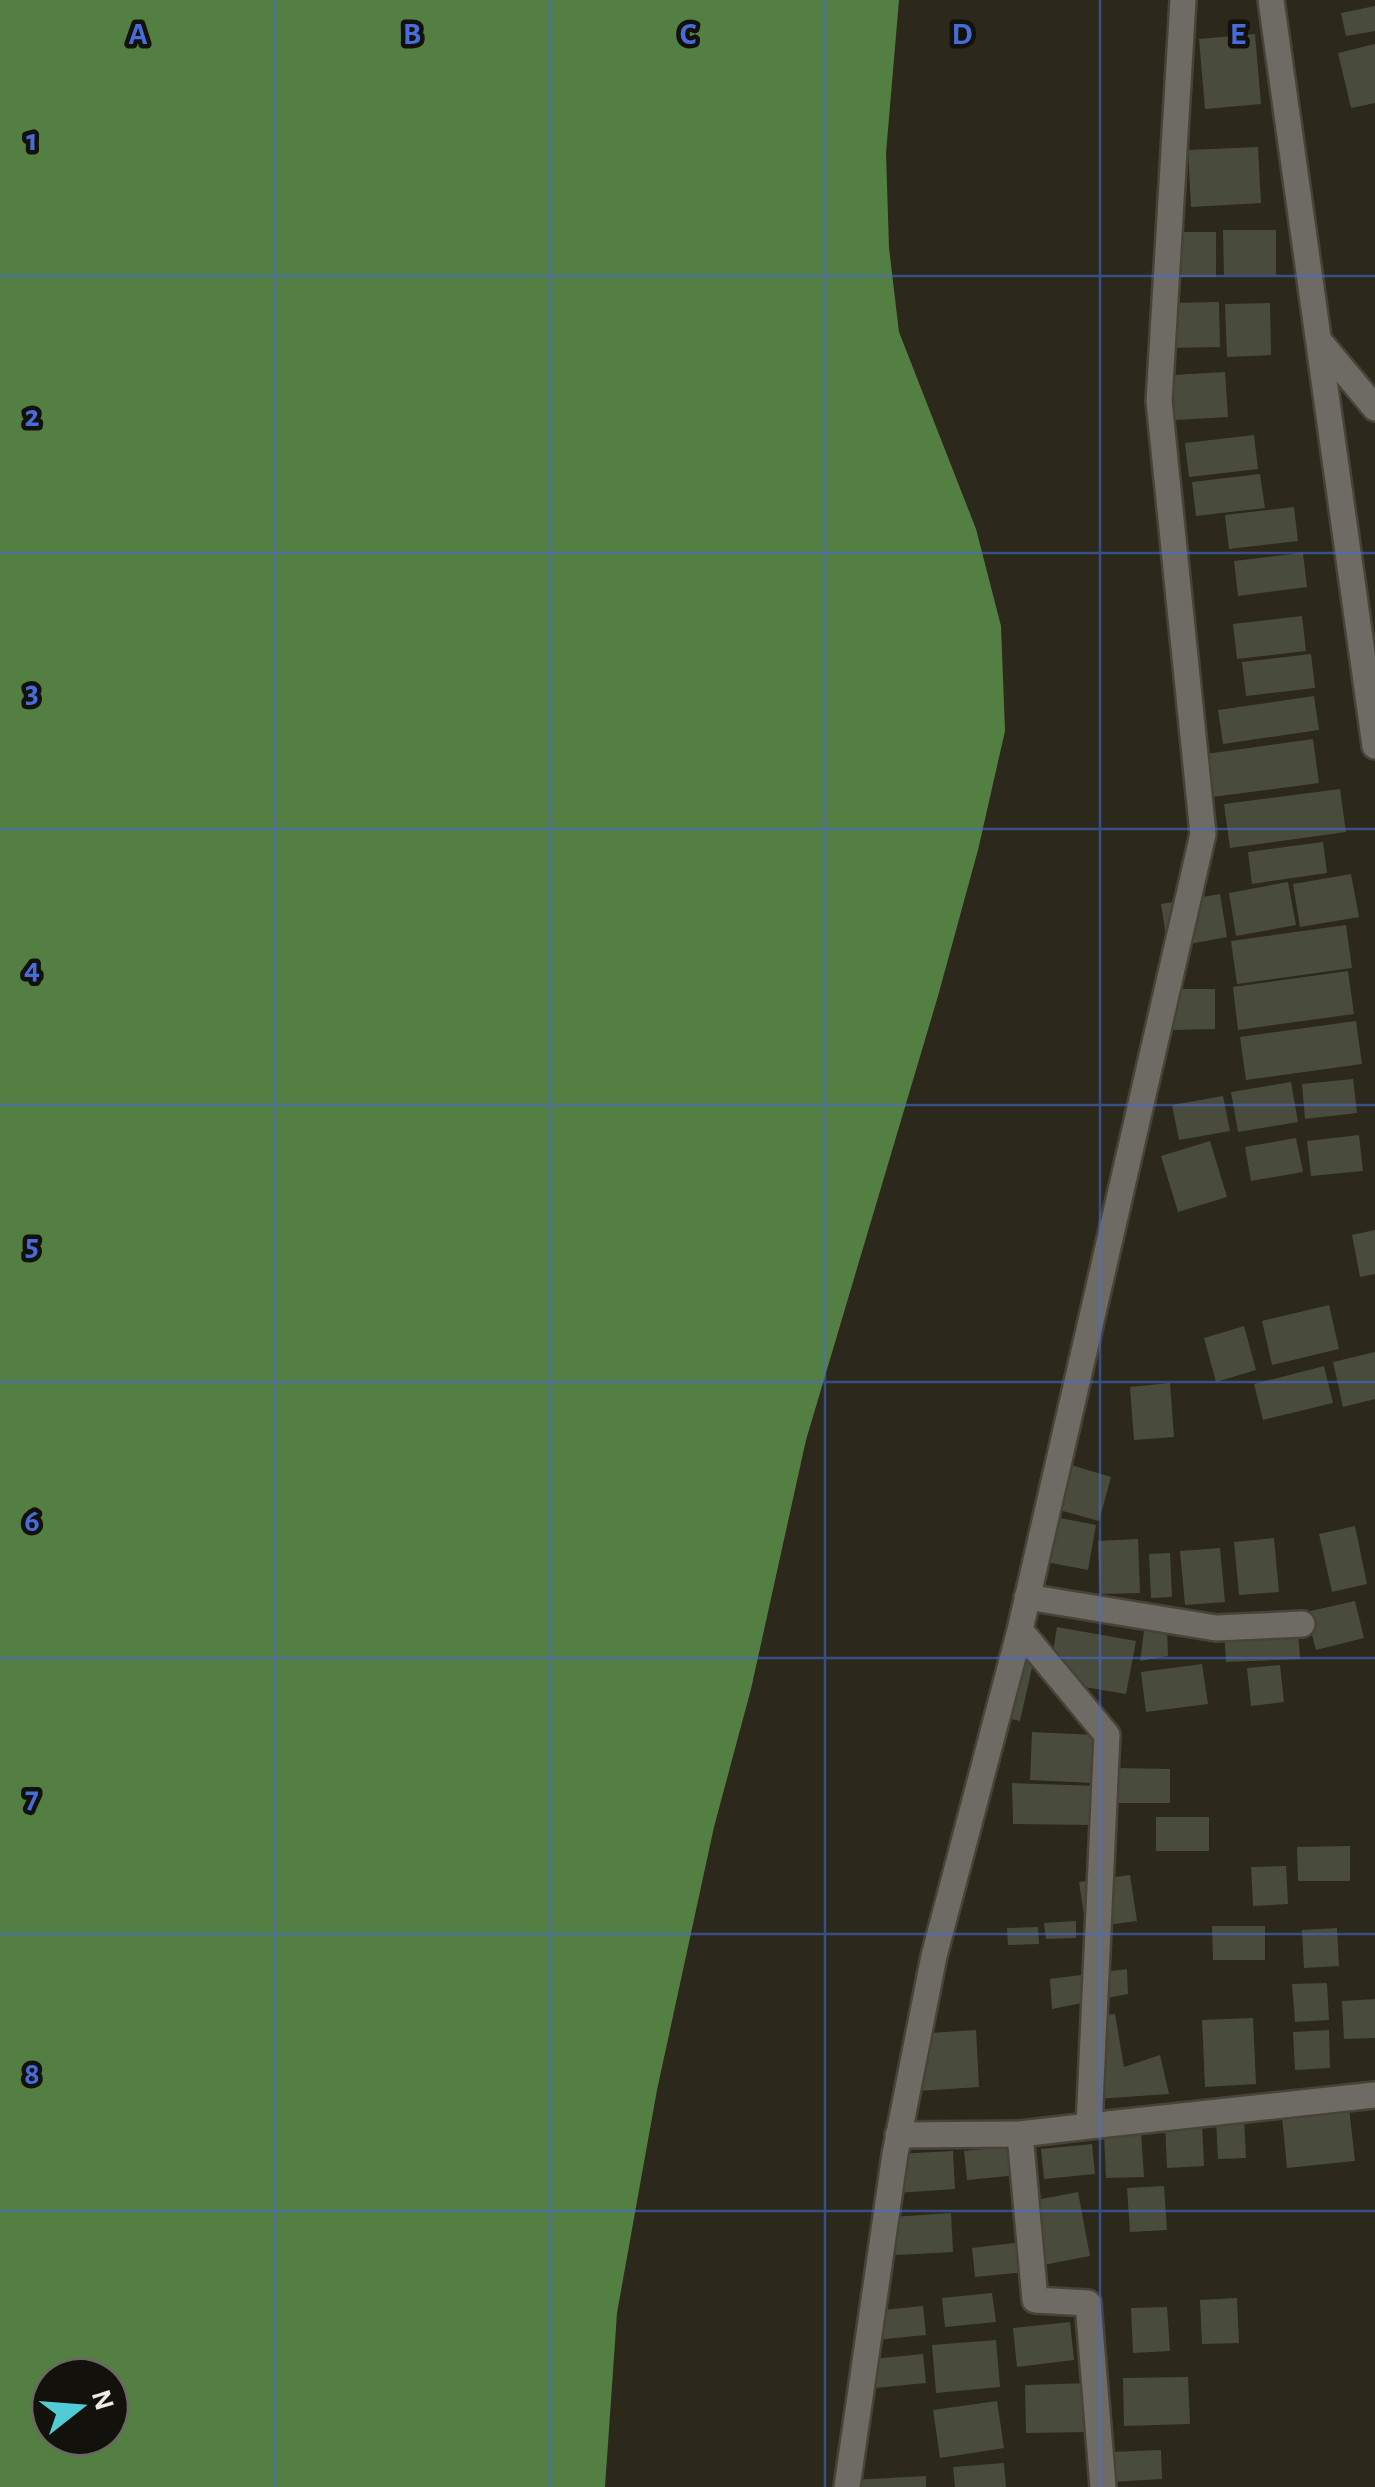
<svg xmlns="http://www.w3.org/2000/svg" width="1375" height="2487" font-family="'Alegreya Sans',sans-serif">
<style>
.water{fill:#547f42;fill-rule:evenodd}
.building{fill:#494b3d}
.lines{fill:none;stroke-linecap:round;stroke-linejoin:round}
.minor-casing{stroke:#474337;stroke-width:30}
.tertiary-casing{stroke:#474337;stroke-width:30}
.minor{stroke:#6e6a64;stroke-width:25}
.tertiary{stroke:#6e6a64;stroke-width:25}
.grid{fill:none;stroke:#466dda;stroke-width:2.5;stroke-opacity:0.55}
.grid-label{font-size:32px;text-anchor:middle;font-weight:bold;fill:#466dda;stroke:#12110b;stroke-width:9;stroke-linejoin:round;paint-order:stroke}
</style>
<rect width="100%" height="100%" fill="#2c281b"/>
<path class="water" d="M0,0H899L886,153L889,248L899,332L976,529L1001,626L1005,731L978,850L938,996L806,1440L751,1689L714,1827L657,2090L617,2313L605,2487H0ZM50,2377H110V2437H50Z"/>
<path class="building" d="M1375,6V31L1346,36L1341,13Z
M1255,34L1261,104L1205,109L1199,39Z
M1375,44V103L1351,108L1338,53Z
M1258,147L1261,203L1191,207L1188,150Z
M1223,230H1276V275H1224Z
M1164,232H1216V277H1164Z
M1219,302L1220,347L1168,348L1167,303Z
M1270,303L1271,355L1227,357L1225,304Z
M1225,372L1228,417L1175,420L1173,375Z
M1254,435L1258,469L1189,477L1185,443Z
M1260,474L1265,508L1196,516L1192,482Z
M1294,507L1298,541L1229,549L1225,515Z
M1303,553L1307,587L1238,596L1234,561Z
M1302,616L1306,651L1237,659L1233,624Z
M1311,654L1315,688L1246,696L1242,662Z
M1314,696L1319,730L1223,744L1218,710Z
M1313,739L1319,783L1204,798L1198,755Z
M1340,789L1346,832L1230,848L1224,804Z
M1323,842L1327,873L1252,884L1248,852Z
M1351,874L1359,917L1300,927L1293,884Z
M1288,882L1296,925L1236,936L1229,893Z
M1220,894L1227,937L1168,948L1161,904Z
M1346,925L1352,968L1237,984L1231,941Z
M1348,971L1354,1014L1238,1030L1233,987Z
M1173,989H1215V1029L1174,1030Z
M1356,1021L1362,1064L1246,1080L1240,1037Z
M1353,1079L1357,1113L1305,1119L1302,1084Z
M1291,1082L1298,1122L1238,1132L1231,1092Z
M1223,1096L1230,1131L1179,1140L1172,1105Z
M1359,1135L1363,1171L1311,1176L1307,1141Z
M1296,1138L1303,1172L1251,1181L1245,1147Z
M1210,1141L1227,1197L1178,1212L1161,1156Z
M1375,1230V1274L1360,1277L1352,1235Z
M1329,1305L1339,1349L1272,1365L1262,1321Z
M1244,1326L1256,1370L1216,1382L1204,1338Z
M1375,1352V1399L1343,1407L1333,1362Z
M1324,1366L1333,1403L1263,1420L1254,1384Z
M1170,1383L1174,1437L1134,1440L1130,1387Z
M1071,1465L1111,1477L1099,1521L1059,1510Z
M1055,1517L1096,1525L1088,1570L1046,1562Z
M1355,1526L1367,1584L1332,1592L1319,1534Z
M1274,1538L1279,1592L1239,1595L1234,1542Z
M1138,1539L1140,1593L1100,1594L1098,1541Z
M1220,1548L1225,1602L1185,1605L1180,1551Z
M1170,1553L1172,1597L1151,1598L1149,1554Z
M1355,1601L1364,1638L1316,1650L1306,1612Z
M1145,1624L1167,1628L1168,1656L1140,1661Z
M1057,1627L1136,1641L1126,1694L1048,1681Z
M1298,1630L1300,1659L1226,1662L1224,1632Z
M1008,1653L1034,1659L1020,1721L994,1715Z
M1202,1664L1208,1704L1146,1712L1141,1672Z
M1280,1665L1284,1702L1251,1706L1247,1668Z
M1032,1732L1095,1735L1093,1783L1030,1780Z
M1117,1768L1170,1769V1803H1117Z
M1012,1783L1098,1786L1089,1825L1013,1824Z
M1156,1817H1209V1851H1156Z
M1350,1846V1881H1298L1297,1847Z
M1286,1866L1288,1904L1253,1906L1251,1867Z
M1130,1875L1137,1921L1086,1928L1079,1882Z
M1076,1921V1938L1046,1939L1044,1923Z
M1212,1926H1265V1960H1213Z
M1038,1927L1039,1944L1008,1945L1007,1928Z
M1337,1928L1339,1966L1304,1968L1302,1930Z
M1127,1969L1128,1994L1052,2009L1050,1979Z
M1327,1983L1329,2020L1295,2022L1292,1984Z
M1375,1999V2038L1344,2039L1342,2001Z
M1115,2014L1124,2067L1160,2055L1169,2094L1096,2099L1081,2017Z
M1253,2018L1256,2084L1205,2087L1202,2020Z
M976,2030L979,2087L918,2091L914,2034Z
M1329,2030L1330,2068L1295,2070L1293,2032Z
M1347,2090L1355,2161L1287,2168L1280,2097Z
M1244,2117L1246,2158L1218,2159L1216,2119Z
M1202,2121L1204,2166L1167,2168L1165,2123Z
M1141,2132L1144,2177L1106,2178L1104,2134Z
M1092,2144L1095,2174L1044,2179L1041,2149Z
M1015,2146L1018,2175L967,2180L964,2151Z
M953,2151L955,2189L897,2193L895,2154Z
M1164,2186L1167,2230L1130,2232L1127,2188Z
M1078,2192L1090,2256L1043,2265L1031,2201Z
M951,2213L953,2252L896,2255L893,2217Z
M1023,2242L1026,2272L975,2277L972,2248Z
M992,2293L996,2322L945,2327L942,2298Z
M1237,2298L1239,2343L1202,2344L1200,2300Z
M923,2306L926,2335L875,2340L872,2311Z
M1167,2307L1170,2351L1133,2353L1131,2308Z
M1070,2322L1074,2360L1017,2367L1013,2328Z
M996,2340L1000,2387L936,2393L932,2345Z
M923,2354L926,2383L875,2388L872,2359Z
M1188,2377L1190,2424L1124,2426L1123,2378Z
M1089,2383L1091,2432L1026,2433L1025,2385Z
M997,2401L1004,2448L940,2458L933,2410Z
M1161,2450L1162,2479L1111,2482L1110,2452Z
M1004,2463L1006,2487H955L953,2467Z
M926,2476V2487H833V2481Z"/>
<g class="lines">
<defs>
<path id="minor" d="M1183,0L1159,401L1203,834L1020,1630L1107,1735L1089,2126L1375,2095
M1320,342L1375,408
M1027,1597L1216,1628L1302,1624
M1089,2126L1020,2134L1035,2300L1088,2303L1103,2487
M898,2135L1020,2134
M847,2487L895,2154L934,1956L1020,1630"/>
<path id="tertiary" d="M1271,0L1375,746"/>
</defs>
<use href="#minor" class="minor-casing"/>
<use href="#tertiary" class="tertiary-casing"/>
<use href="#minor" class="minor"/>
<use href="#tertiary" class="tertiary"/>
</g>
<path class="grid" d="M275,0V2487M550,0V2487M825,0V2487M1100,0V2487M0,276H1375M0,553H1375M0,829H1375M0,1105H1375M0,1382H1375M0,1658H1375M0,1934H1375M0,2211H1375"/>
<g class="grid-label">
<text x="138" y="44">A</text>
<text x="412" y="44">B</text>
<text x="688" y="44">C</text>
<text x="962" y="44">D</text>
<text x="1238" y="44">E</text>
<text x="32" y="150">1</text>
<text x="32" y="426">2</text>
<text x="32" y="702">3</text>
<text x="32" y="979">4</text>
<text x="32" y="1255">5</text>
<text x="32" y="1531">6</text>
<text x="32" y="1808">7</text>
<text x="32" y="2084">8</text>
</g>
<g transform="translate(80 2407) rotate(73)"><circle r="48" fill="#12110b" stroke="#696861" stroke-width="2.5"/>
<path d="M0-8L18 38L0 25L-18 38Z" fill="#51ccd4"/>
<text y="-15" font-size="28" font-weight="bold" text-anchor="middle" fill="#eceae1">N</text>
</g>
</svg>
